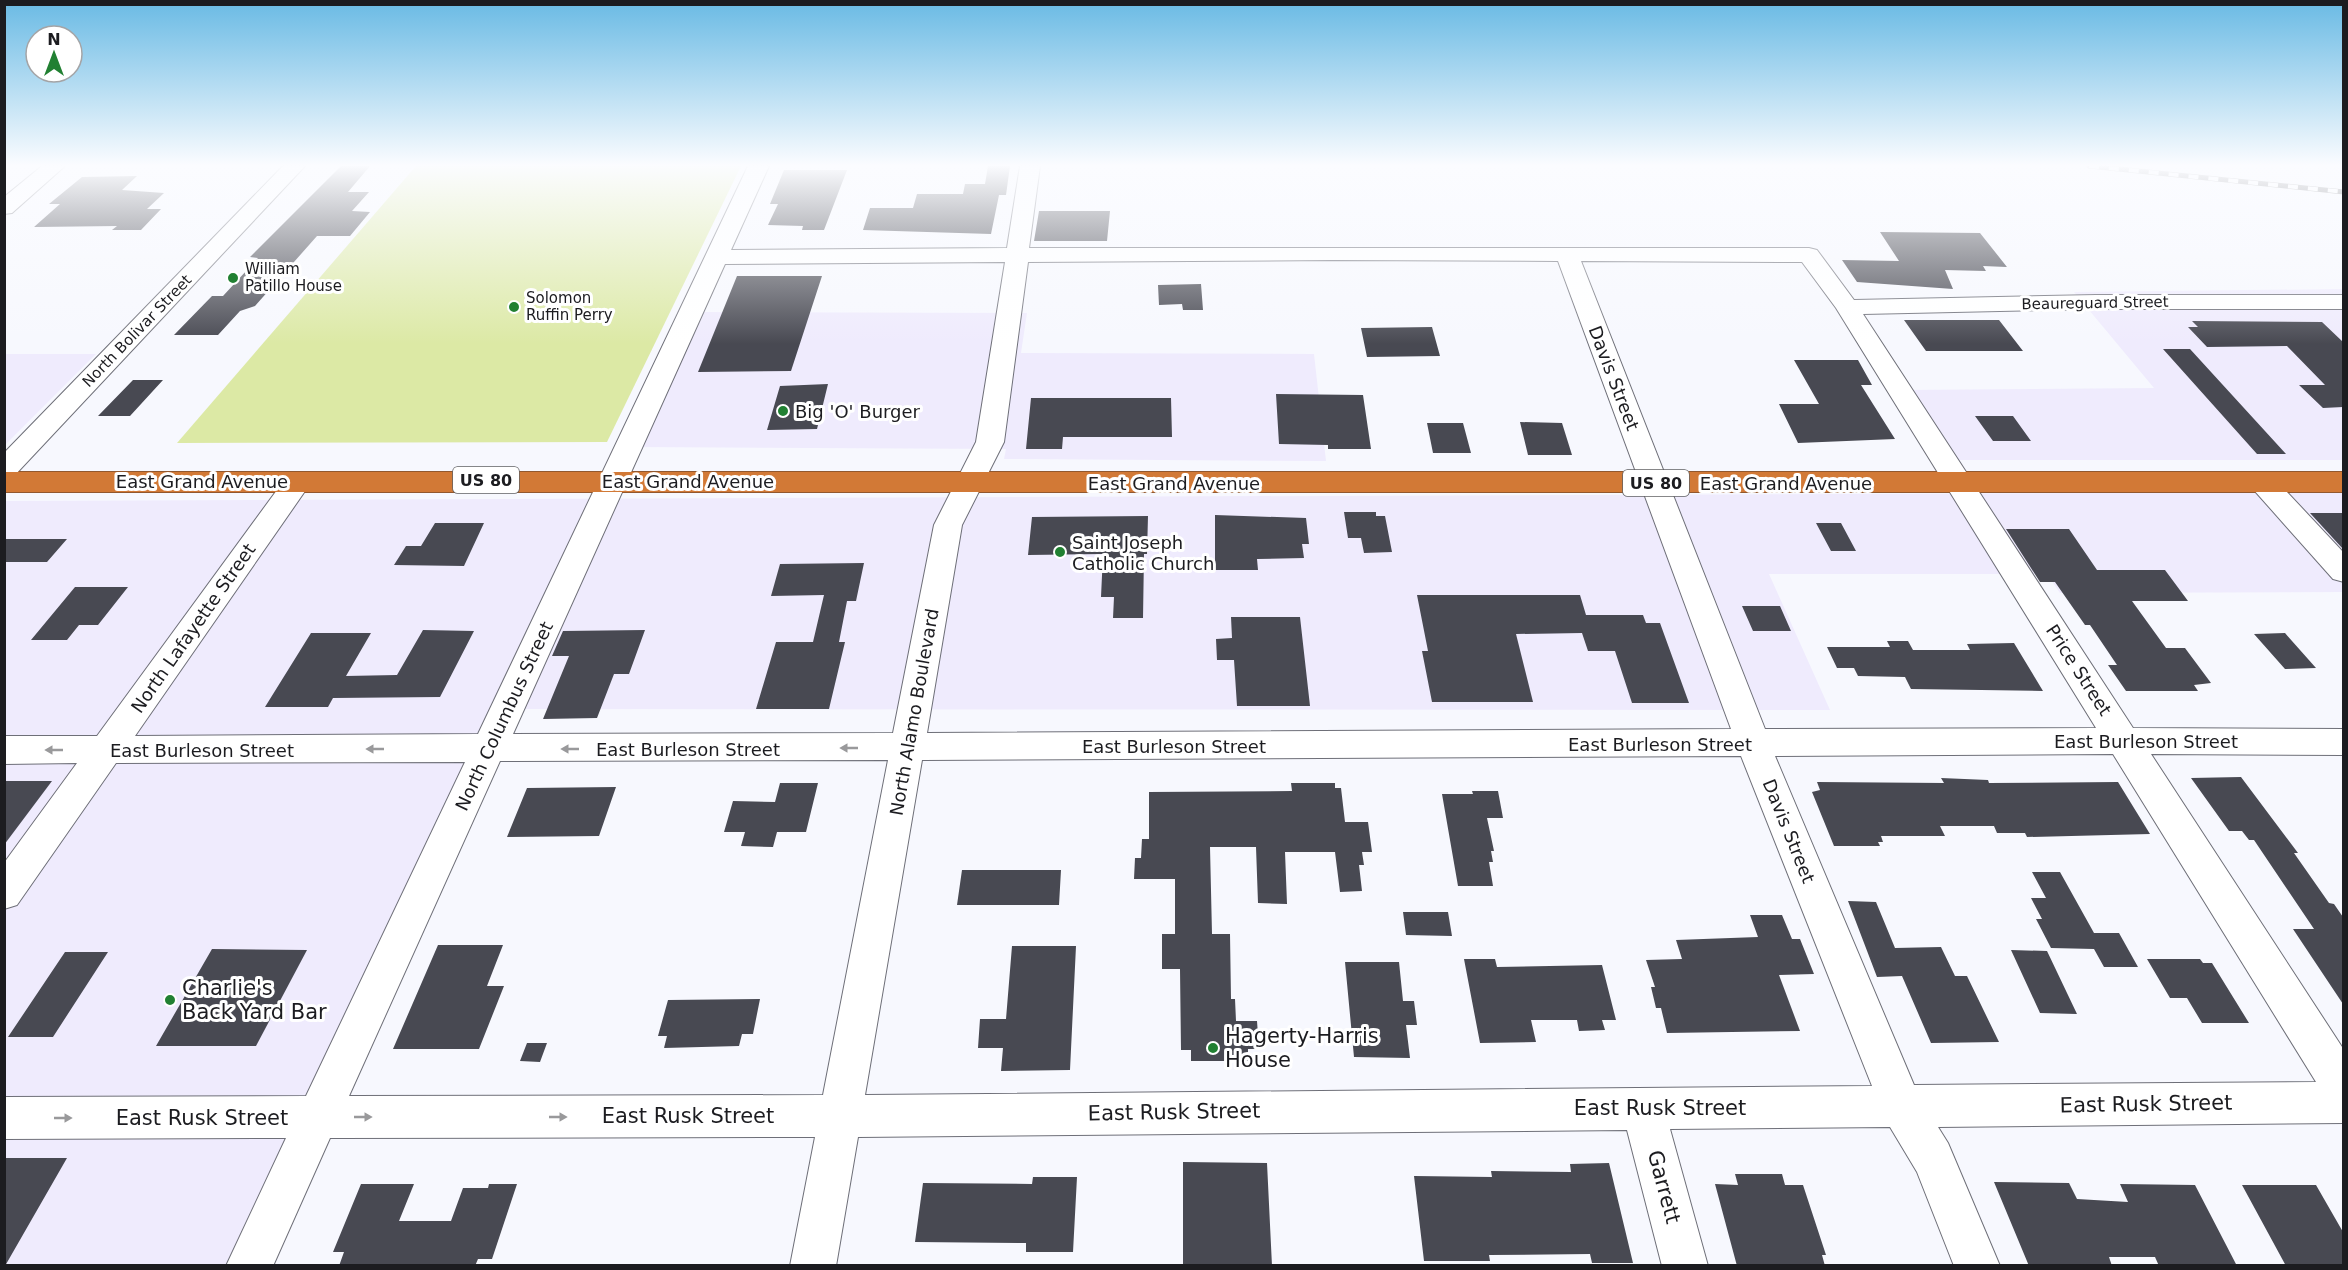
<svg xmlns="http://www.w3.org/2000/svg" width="2348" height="1270" font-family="'DejaVu Sans',sans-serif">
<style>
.commercial{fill:#efebfd}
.green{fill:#dce9a5}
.building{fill:#484952}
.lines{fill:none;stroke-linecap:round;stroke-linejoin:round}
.minor-casing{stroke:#6e6f78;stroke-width:2}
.highway-casing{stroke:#92582e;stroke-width:2}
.minor{fill:#fff;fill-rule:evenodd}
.highway{fill:#d27936;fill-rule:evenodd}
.rail-casing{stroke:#48484c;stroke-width:5}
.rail{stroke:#fff;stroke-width:4;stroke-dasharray:10;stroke-linecap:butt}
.oneway{fill:#99999b}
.poi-dot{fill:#218032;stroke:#fff;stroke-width:2}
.labels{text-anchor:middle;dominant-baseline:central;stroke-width:6;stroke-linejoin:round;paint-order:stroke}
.far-poi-label{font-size:15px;fill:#1c1c20;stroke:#fff;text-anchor:start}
.far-street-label{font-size:15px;fill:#1c1c20;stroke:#fff}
.shield{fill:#fff;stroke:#606063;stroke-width:1.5}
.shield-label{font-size:16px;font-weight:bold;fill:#1c1c20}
.street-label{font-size:18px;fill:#1c1c20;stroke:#fff}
.poi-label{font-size:18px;fill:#1c1c20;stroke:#fff;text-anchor:start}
.near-poi-label{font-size:21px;fill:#1c1c20;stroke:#fff;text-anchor:start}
.near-street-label{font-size:21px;fill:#1c1c20;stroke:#fff}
</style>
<rect width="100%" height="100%" fill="#f7f8fe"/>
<path class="commercial" d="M2343,289V460H1949L1904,390L2154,388L2074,292Z
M700,312L1027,313L1021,353L1314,354L1326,461L1004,459L1006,449L636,447Z
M5,354H96L5,445Z
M2343,492L2344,592L2060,593L2047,574H1769L1830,710L498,709L237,1265L5,1266L4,501Z"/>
<path class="green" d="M416,166H741L607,442L177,443Z"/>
<path class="building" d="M341,166H370L348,192H369L352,211L370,212L350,236H317L255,306L240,311L218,335H174L212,296H223L258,258L250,257Z
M988,166H1010L1006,195H999L991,234L863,230L870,208H913L917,194H963L965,184H985Z
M784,170H847L824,230H802L803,226L768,225L778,204H770Z
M137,176L122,190L164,193L147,209H161L141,230H112L117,226L34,227L60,204H49L82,177Z
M1039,211H1110L1107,241H1034Z
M1880,232L1980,233L2007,267L1983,266L1986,271L1945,270L1953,289L1857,282L1842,260L1899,261Z
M737,276H822L791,371L698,372Z
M1201,284L1203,310H1183L1182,304L1159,305L1158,285Z
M1904,320H1999L2023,351H1926Z
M2192,321L2322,322L2343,342V407L2323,408L2299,385H2325L2287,346L2207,347L2188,327H2198Z
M1432,327L1440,356L1367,357L1361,328Z
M2163,349H2190L2286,454H2257Z
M1794,360H1858L1872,385H1861L1895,439L1798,443L1779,404H1819Z
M133,380H163L130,416H98Z
M828,384L817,429L767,430L780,386Z
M1276,394L1363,395L1371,449H1328V445L1279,444Z
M1031,398H1171L1172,437H1063L1062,449H1026Z
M1975,416H2013L2031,441H1993Z
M1520,422L1562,423L1572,455H1528Z
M1427,423H1463L1471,453H1433Z
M1344,512H1376V516H1385L1392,552L1364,553L1361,538H1348Z
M2310,513H2343V549Z
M1215,515L1306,518L1309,544H1302L1304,558L1257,559L1258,570H1215Z
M1148,516L1147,554H1144L1143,618H1113L1114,597H1101L1103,554L1028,555L1032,517Z
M435,523H484L464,566L394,565L406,546H421Z
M1816,523H1841L1856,551H1831Z
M2006,529H2069L2097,570H2165L2188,601H2132L2166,648H2185L2211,683L2194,685L2198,691H2126L2108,665H2117L2090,625H2085L2055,582H2040Z
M4,539H67L47,562H4Z
M864,563L856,601H847L839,642H845L829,709H756L776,642H813L824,595L771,596L780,564Z
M75,587H128L98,625H79L67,640H31Z
M1417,595H1580L1586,615H1643L1646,623H1660L1689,703H1632L1615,651H1588L1582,633L1516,634L1533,702H1432L1422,651H1428Z
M1742,606H1780L1791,631H1753Z
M1231,617H1300L1310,706H1237L1234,660H1217L1216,639L1232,638Z
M423,630L474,631L440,697L333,698L328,707H265L311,633H371L346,676L397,675Z
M645,630L629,674H614L597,718L543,719L569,656H552L563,631Z
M2285,633L2316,668L2285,669L2254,634Z
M1887,641H1908L1913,650H1970L1967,644L2014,643L2043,691L1911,689L1905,677L1858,676L1854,668H1837L1827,647H1890Z
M2241,777L2298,853H2294L2329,903L2334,904L2343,917V1004L2293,929H2314L2254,840H2249L2242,831H2229L2191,778Z
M1941,778L1988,780L1989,783L2118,782L2150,834L2027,837L2025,833H1997L1994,826H1940L1945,836H1881L1883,842H1878L1880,846H1834L1812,792L1820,790L1817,782L1944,783Z
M4,781H52L4,845Z
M780,783H818L806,832H777L773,847L741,846L745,832H724L733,801L775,802Z
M1291,783H1335V788H1341L1345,822H1368L1372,852H1362L1364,865H1359L1362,891L1340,892L1335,852H1285L1287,904L1258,903L1256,847H1210L1212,934H1230L1231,999H1235L1236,1021H1257L1259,1049H1248V1061H1191V1050H1181L1180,969H1162V934H1175V879H1134L1135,858H1141L1142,839H1149V792L1292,791Z
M616,787L599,836L507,837L527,788Z
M1472,791H1498L1503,818H1487L1494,851H1491L1493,862H1489L1493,886H1458L1442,794H1473Z
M962,870H1061L1059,905H957Z
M2032,872H2060L2094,933H2119L2138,967H2104L2094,949L2051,948L2036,919H2042L2031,898H2046Z
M1848,901L1876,902L1895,948L1941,947L1955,976H1967L1999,1042L1931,1043L1902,976L1877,977Z
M1403,912H1448L1452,936L1406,935Z
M1750,915H1782L1792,939H1800L1814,974L1779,975L1800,1031L1667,1033L1661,1008H1656L1651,987H1655L1646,960L1682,959L1676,940L1758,937Z
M438,945H503L487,986H504L479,1049H393Z
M1012,946H1076L1070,1070L1001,1071L1003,1048H978L980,1019H1006Z
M212,949L307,950L256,1046H156Z
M2011,950L2047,951L2077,1014L2040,1013Z
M65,952H108L53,1037H8Z
M1464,959H1495L1497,967L1602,965L1616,1020H1602L1605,1030L1579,1031L1577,1020H1531L1536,1042L1480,1043Z
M2147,959H2200L2203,963H2212L2249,1023H2202L2187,998H2170Z
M1345,962H1399L1403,1001H1414L1417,1025H1406L1410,1058L1354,1057Z
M760,999L753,1034H742L739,1046L664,1048L667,1036H658L668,1000Z
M527,1043H547L540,1062L520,1061Z
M4,1158H67L5,1266H4Z
M1183,1162L1267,1163L1272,1266H1183Z
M1609,1163L1633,1263H1592L1590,1254L1489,1255L1490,1261H1424L1414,1176L1492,1177L1491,1171L1571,1172L1570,1164Z
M1735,1174H1782L1785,1185H1803L1826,1255H1822L1825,1266H1737L1715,1184L1738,1185Z
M1033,1177H1077L1073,1252H1026V1243L915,1242L923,1183L1032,1184Z
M1994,1182L2069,1183L2077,1199L2128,1202L2120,1184L2195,1185L2237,1266H2159L2155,1257H2109L2112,1266H2029Z
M361,1184H414L399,1221H451L463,1188H488L489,1184H517L492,1259H478L475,1266H339L344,1252H333Z
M2242,1185H2316L2343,1232V1266H2286Z"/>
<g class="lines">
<defs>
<path id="minor" d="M42,166H65L12,213L4,214V197Z
M283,166H305L14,476L4,479V453Z
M748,166H769L731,250L1007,248L1020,166H1040L1029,248H1809L1817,250L1854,300L2096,295H2344V309H2096L1863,314L2133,728L2344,729V755L2151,754L2344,1050V1123L1938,1127L1948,1143L2000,1266H1954L1917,1172L1890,1127L1670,1129L1708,1266H1662L1627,1130L858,1137L836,1266H790L815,1137L330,1138L273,1266H226L286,1138L4,1139V1097L306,1096L465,762L116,763L17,905L4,909V863L77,763L4,764V736H97L288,475L298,472L308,475L312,481L135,736L478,734ZM1333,260L1558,261L1731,729L927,733L962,525L1004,442L1028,262ZM1581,261L1802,262L1836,308L2096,728L1765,729ZM1005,262L976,442L934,525L893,733L513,734L725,264ZM2113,754L2316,1082L1914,1085L1775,756ZM1741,756L1872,1086L865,1095L922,760ZM888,760L823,1095L349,1096L500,761Z
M2263,474L2273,477L2344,553V582L2333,579L2253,489L2249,483L2253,477Z"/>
<path id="highway" d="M4,472H2344V492H4Z"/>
</defs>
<use href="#minor" class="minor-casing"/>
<use href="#highway" class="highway-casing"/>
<use href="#minor" class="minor"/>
<use href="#highway" class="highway"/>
<defs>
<path id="rail" d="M2089,166L2344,192"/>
</defs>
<use href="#rail" class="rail-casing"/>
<use href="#rail" class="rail"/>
</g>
<defs><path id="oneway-solid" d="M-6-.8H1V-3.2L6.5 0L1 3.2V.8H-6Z" transform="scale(1.5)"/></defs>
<g class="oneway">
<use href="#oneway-solid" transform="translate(849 748) rotate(180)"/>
<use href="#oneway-solid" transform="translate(375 749) rotate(180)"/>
<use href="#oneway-solid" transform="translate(570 749) rotate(180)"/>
<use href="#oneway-solid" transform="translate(54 750) rotate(180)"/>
<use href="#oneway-solid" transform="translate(363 1117)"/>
<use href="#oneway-solid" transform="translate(558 1117)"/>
<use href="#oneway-solid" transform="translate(63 1118)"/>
</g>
<linearGradient id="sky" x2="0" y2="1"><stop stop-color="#69bae4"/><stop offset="0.48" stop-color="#fbfcff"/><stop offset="1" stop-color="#fbfcff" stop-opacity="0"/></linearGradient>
<rect width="2348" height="344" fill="url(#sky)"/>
<g class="poi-dot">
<circle cx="233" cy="278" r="6"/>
<circle cx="514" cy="307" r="6"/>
<circle cx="783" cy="411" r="6"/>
<circle cx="1060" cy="552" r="6"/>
<circle cx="170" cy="1000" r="6"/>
<circle cx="1213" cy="1048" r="6"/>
</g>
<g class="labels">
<g class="far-poi-label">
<text x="245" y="269">William<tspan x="245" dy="17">Patillo House</tspan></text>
<text x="526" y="298">Solomon<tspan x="526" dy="17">Ruffin Perry</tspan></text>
</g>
<g class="far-street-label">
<text transform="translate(2095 303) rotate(-1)">Beaureguard Street</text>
<text transform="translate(137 331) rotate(-46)">North Bolivar Street</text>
</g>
<g class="shield">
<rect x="453" y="467" width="66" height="26" rx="4.5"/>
<rect x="1623" y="470" width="66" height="26" rx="4.5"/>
</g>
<g class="shield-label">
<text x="486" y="480">US 80</text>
<text x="1656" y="483">US 80</text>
</g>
<g class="street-label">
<text transform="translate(1614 378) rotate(69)">Davis Street</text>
<text x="202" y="481">East Grand Avenue</text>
<text x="688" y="481">East Grand Avenue</text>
<text x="1174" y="483">East Grand Avenue</text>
<text x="1786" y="483">East Grand Avenue</text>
<text transform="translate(193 628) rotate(-55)">North Lafayette Street</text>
<text transform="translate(2079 670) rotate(57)">Price Street</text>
<text transform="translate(914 712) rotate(-80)">North Alamo Boulevard</text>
<text transform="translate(504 716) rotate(-65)">North Columbus Street</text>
<text x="2146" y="741">East Burleson Street</text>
<text x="1660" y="744">East Burleson Street</text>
<text x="1174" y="746">East Burleson Street</text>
<text x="688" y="749">East Burleson Street</text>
<text x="202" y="750">East Burleson Street</text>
<text transform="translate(1789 831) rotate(68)">Davis Street</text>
</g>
<g class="poi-label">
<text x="795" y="411">Big 'O' Burger</text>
<text x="1072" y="542">Saint Joseph<tspan x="1072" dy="21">Catholic Church</tspan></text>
</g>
<g class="near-poi-label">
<text x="182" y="988">Charlie's<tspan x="182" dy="24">Back Yard Bar</tspan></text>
<text x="1225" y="1036">Hagerty-Harris<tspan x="1225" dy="24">House</tspan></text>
</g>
<g class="near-street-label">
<text transform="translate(2146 1104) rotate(-1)">East Rusk Street</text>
<text x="1660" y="1108">East Rusk Street</text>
<text transform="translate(1174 1112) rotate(-1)">East Rusk Street</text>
<text x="688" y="1116">East Rusk Street</text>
<text x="202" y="1118">East Rusk Street</text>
<text transform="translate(1664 1187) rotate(75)">Garrett</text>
</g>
</g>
<rect width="2348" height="1270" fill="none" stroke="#1c1c20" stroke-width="12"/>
<g transform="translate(54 54)"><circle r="28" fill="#ffffff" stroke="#a4a4a6" stroke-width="1.5"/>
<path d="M0-4.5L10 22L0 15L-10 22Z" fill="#218032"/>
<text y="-9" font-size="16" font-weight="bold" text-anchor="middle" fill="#1c1c20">N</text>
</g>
</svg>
